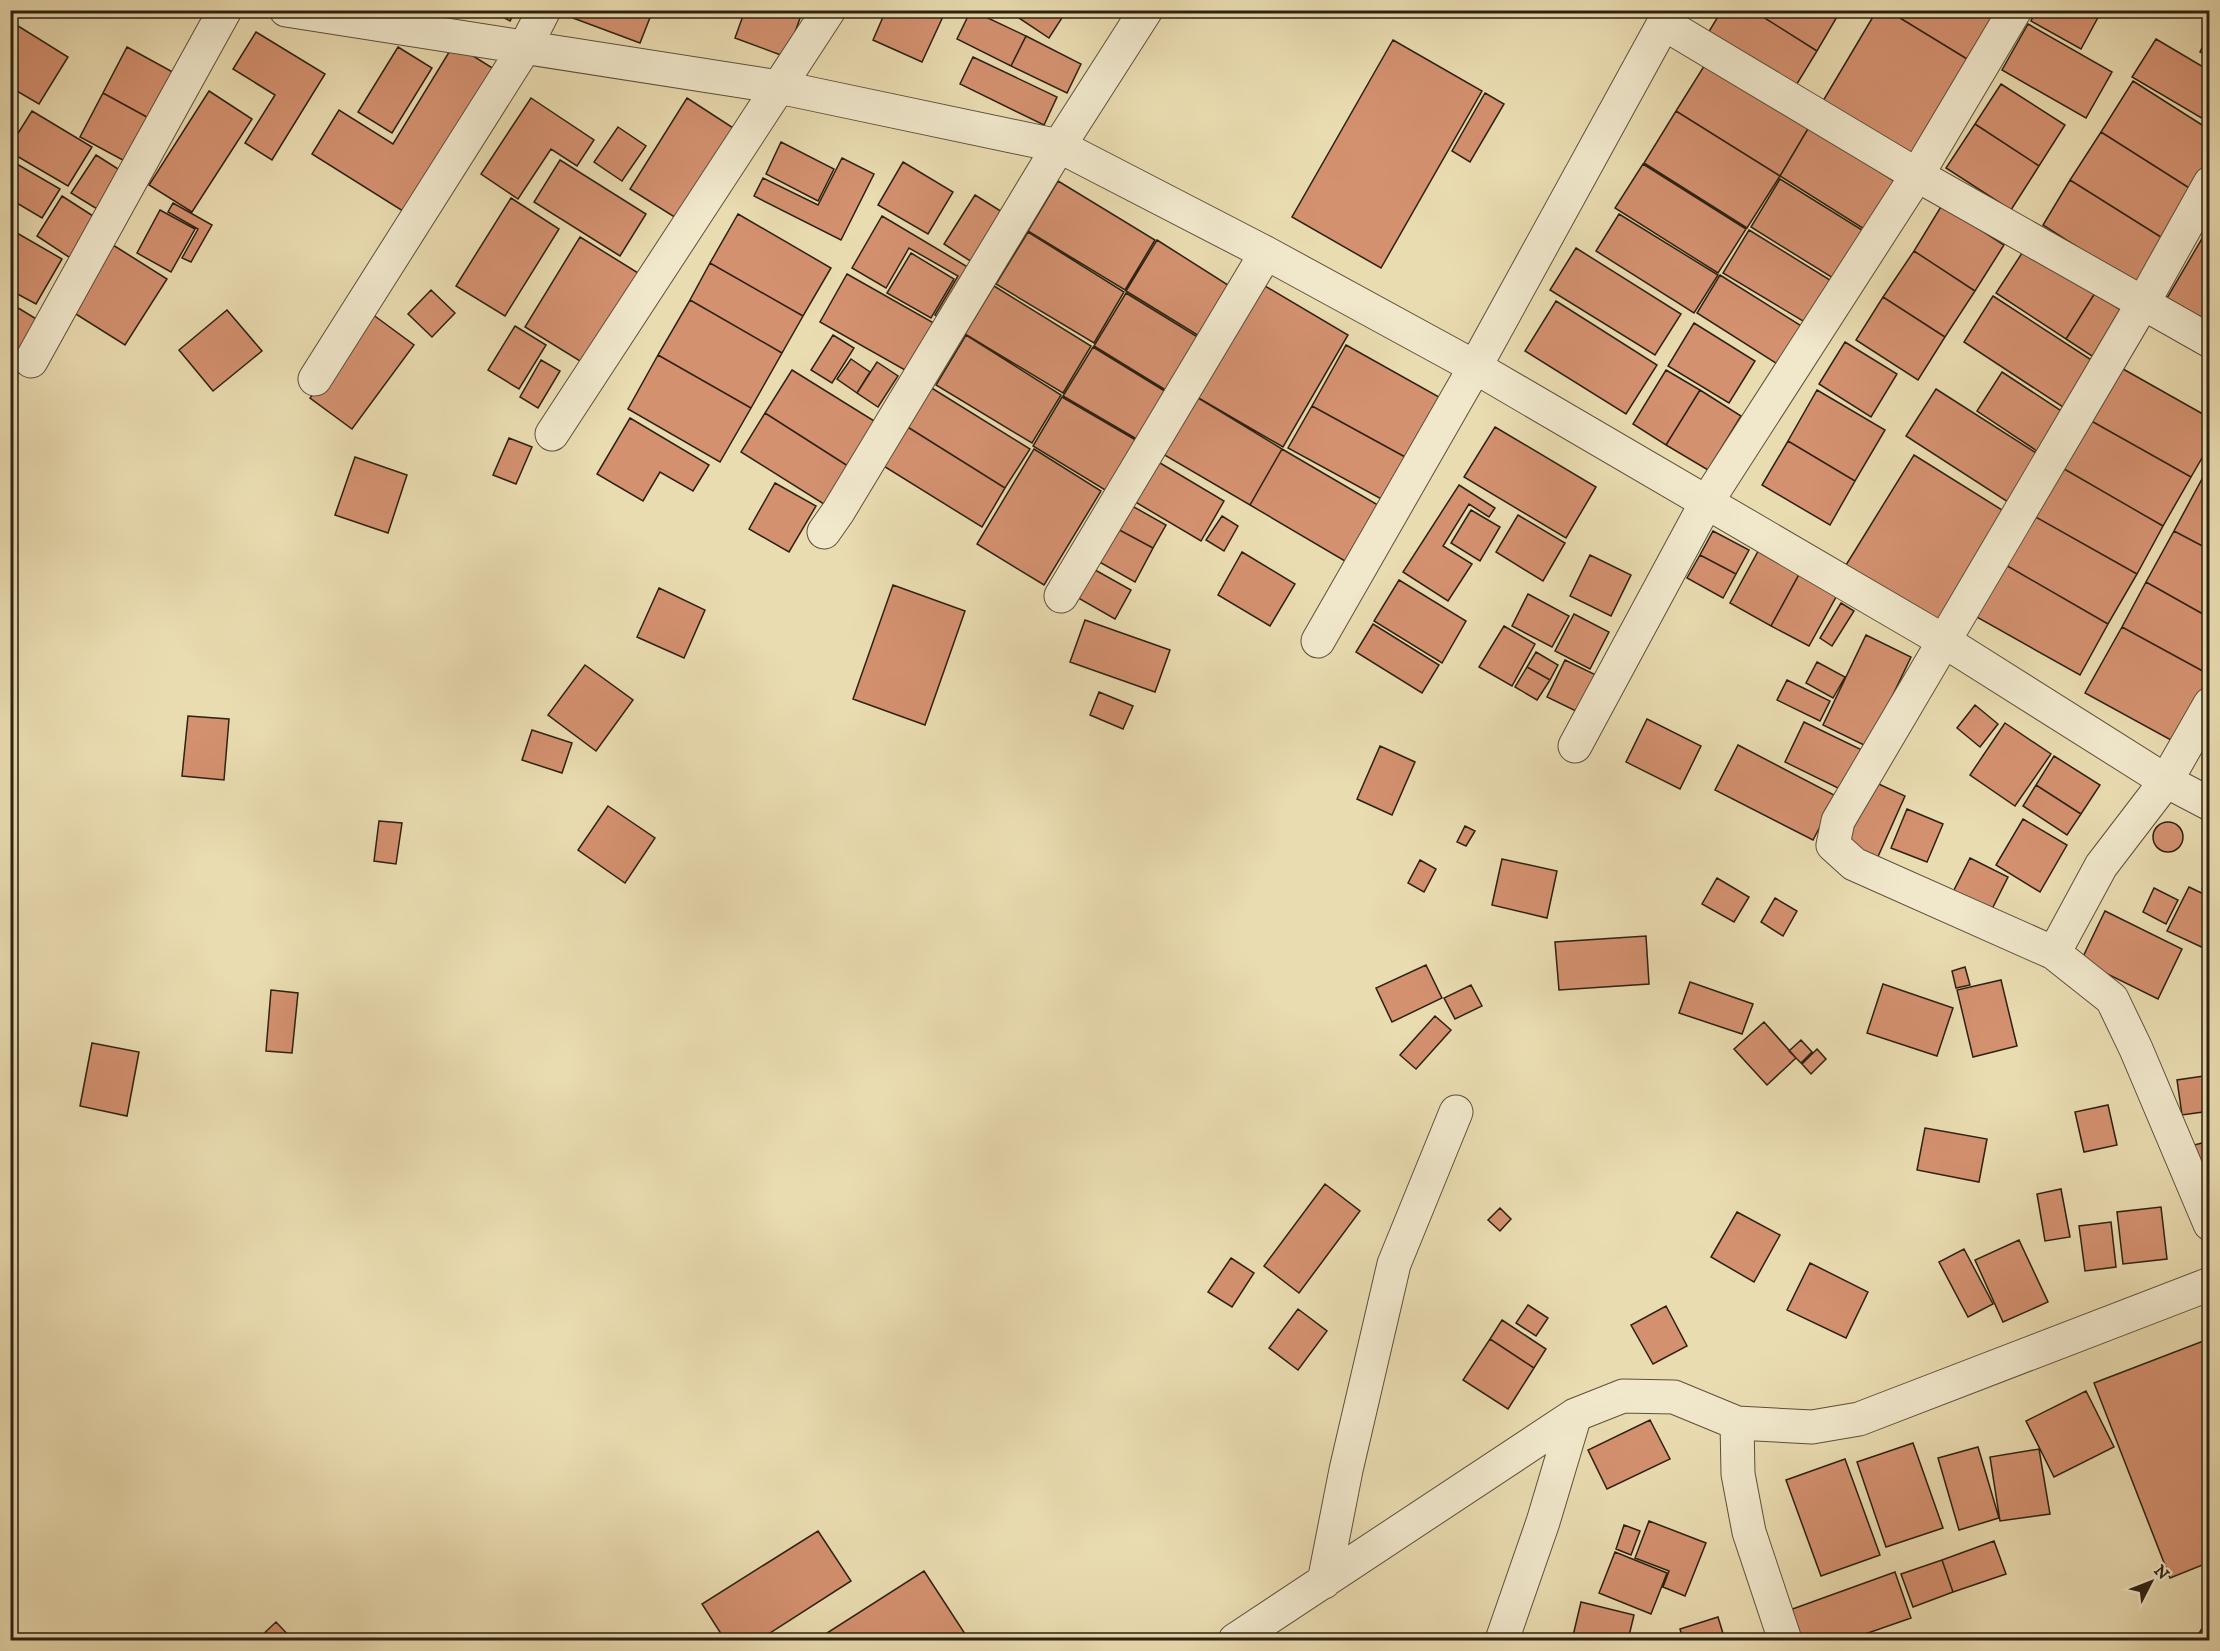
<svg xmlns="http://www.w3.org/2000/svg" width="2220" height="1651" font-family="'IM FELL DW Pica',serif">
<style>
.building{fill:#d49170;stroke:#2d2111;stroke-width:1.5}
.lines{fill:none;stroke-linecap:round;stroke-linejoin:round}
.minor-casing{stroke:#5c5039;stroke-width:35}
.minor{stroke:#f1e8cc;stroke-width:33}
</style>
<rect width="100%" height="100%" fill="#eadcb1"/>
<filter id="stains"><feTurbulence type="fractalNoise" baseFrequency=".00333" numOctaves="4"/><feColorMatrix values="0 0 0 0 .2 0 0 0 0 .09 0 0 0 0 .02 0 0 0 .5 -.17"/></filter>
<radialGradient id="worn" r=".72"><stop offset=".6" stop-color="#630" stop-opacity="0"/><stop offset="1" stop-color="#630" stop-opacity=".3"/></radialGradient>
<path class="building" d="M490,10H516L510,21Z
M576,10H653L640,43L573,18Z
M679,10H699L696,17Z
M745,10H803L786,57L735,38Z
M886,10H946L922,62L873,40Z
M971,10L1026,36L1011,66L957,39Z
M1007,10H1067L1049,38Z
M1722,10H1752L1817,51L1792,92L1705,38Z
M1752,10H1841L1817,51Z
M1877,10H1887L1972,62L1913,161L1820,106Z
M1887,10H2003L1972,62Z
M2036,10H2102L2081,49L2031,21Z
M10,21L68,57L39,104L10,87Z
M2028,24L2112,72L2086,118L2002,70Z
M256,32L325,74L272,160L245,143L275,95L233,69Z
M2210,32V57L2200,52Z
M1026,36L1081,64L1067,93L1011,66Z
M2156,39L2210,71V123L2132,77Z
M1393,40L1482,91L1381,268L1292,217Z
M454,44L494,69L406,213L312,154L339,110L393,144Z
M127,47L180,76L156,122L103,93Z
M398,47L432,68L392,133L358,112Z
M973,57L1057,97L1044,125L960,84Z
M1706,63L1809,127L1780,176L1676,111Z
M2133,81L2210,130V166L2194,191L2101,132Z
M2001,84L2065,125L2039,166L1975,124Z
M209,91L252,119L192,212L149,185Z
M103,93L156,122L132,165L80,137Z
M1485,93L1504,104L1470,162L1452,151Z
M531,98L594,140L577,166L551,149L518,199L481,174Z
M687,98L741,133L684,223L630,189Z
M32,111L92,147L68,186L10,152V146Z
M1676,111L1780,176L1747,228L1644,163Z
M1975,124L2039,166L2011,210L1946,168Z
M618,127L646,146L622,181L594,162Z
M1809,127L1902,186L1872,234L1780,176Z
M2101,132L2194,191L2164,239L2070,180Z
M781,142L834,169L818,201L766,174Z
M96,155L126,174L102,212L71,193Z
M842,158L874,174L841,240L754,196L763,178L818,205Z
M10,160L60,189L42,218L10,199Z
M560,160L646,214L620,256L534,202Z
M903,162L953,192L928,234L878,205Z
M1643,164L1746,229L1718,273L1615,208Z
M1780,179L1870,235L1841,283L1751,227Z
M2070,180L2164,239L2135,284L2043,225Z
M1058,181L1155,240L1125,290L1028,231Z
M975,195L1007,215L975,264L944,244Z
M62,196L107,225L81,265L37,236Z
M511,198L559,229L505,316L456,286Z
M173,203L212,225L191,262L182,258L198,229L168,212Z
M1942,205L2004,245L1975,291L1914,251Z
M160,210L195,229L171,272L137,253Z
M738,214L831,268L803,316L710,263Z
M1619,214L1718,275L1694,313L1596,251Z
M882,216L971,269L942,319L935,315L958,276L909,248L886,288L852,268Z
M2210,225V323L2167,298Z
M10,229L62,259L36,304L10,290Z
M1749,230L1838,285L1813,327L1723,273Z
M1028,232L1124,292L1094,343L996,284Z
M580,237L643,276L588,366L525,327Z
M1157,240L1239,292L1209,342L1126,291Z
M113,245L167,279L125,345L71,311Z
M2026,247L2095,293L2066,339L1996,293Z
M1576,248L1681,314L1655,355L1550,290Z
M1914,251L1975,291L1945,337L1883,297Z
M911,253L954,279L931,318L887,293Z
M710,263L803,316L782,353L690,300Z
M847,274L939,326L912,374L820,322Z
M1720,275L1811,332L1787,370L1697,313Z
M1255,280L1348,335L1283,447L1190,393Z
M994,286L1091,346L1063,393L965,334Z
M431,290L455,313L432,337L408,314Z
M1126,293L1209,344L1177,397L1094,346Z
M2095,293L2124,312L2095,358L2066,339Z
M1993,296L2096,363L2066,409L1964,342Z
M1883,297L1945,337L1918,380L1856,340Z
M690,300L782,353L751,408L658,355Z
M1556,301L1657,365L1626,414L1525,351Z
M10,303L38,320L17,355L10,352Z
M227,310L262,351L213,391L179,350Z
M372,314L414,345L352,429L310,398Z
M1694,323L1755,361L1729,403L1668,366Z
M515,326L546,345L519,389L488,370Z
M833,335L854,348L832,383L811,370Z
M966,335L1061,395L1032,443L936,385Z
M1845,342L1897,374L1871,417L1819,384Z
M1346,345L1439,397L1407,458L1312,406Z
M1093,347L1176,398L1147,445L1063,396Z
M658,355L751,408L720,462L628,409Z
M851,359L870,372L857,393L837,379Z
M541,360L560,371L538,408L520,397Z
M877,362L898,376L878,407L857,393Z
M2116,365L2210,418V444L2191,477L2086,418Z
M792,370L879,424L851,468L765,413Z
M1666,370L1700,390L1666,445L1633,424Z
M2002,372L2066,414L2040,453L1977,411Z
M930,387L1030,449L1005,488L906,426Z
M1936,389L2041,456L2011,504L1906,436Z
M1700,390L1741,416L1708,470L1666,445Z
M1817,390L1885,430L1855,481L1788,441Z
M1190,393L1282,449L1250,505L1156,450Z
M1062,397L1146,446L1115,496L1033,446Z
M1312,406L1407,458L1385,501L1288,448Z
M765,413L851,468L827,506L741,452Z
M630,418L709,465L693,491L660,472L643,501L597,474Z
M2086,418L2191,477L2163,526L2059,466Z
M906,426L1005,488L982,527L882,465Z
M1495,427L1596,487L1566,538L1464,477Z
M509,438L532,447L516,484L493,475Z
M1788,441L1855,481L1830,525L1762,485Z
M1034,449L1101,491L1044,585L977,544Z
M1282,449L1383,508L1350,564L1250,505Z
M1914,455L2010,515L1941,626L1846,565Z
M355,457L407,475L388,533L335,515Z
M1150,457L1224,501L1201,541L1127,497Z
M2059,466L2163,526L2137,574L2032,515Z
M2210,466V483L2202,479Z
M2202,479L2210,483V550L2174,531Z
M775,483L816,506L789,552L749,529Z
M1459,485L1495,508L1489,517L1469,504L1443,546L1472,564L1448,601L1403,572Z
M1125,502L1166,525L1153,548L1112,526Z
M1471,510L1500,527L1480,561L1451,543Z
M1518,515L1565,543L1543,581L1496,552Z
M2032,515L2137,574L2108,624L2004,564Z
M1222,516L1238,526L1224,551L1206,540Z
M1112,526L1153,548L1135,582L1094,559Z
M1713,531L1749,550L1736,574L1700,555Z
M2174,531L2210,550V618L2146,582Z
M1762,544L1803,567L1771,626L1730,603Z
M1242,552L1295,584L1270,626L1218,595Z
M1590,555L1631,575L1611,616L1570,596Z
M1700,555L1736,574L1723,598L1687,578Z
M2004,564L2108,624L2080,675L1975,616Z
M1088,566L1131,590L1115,619L1073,595Z
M1803,567L1841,588L1809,646L1771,626Z
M1399,580L1466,621L1442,663L1374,621Z
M2146,582L2210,618V675L2122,627Z
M893,585L965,611L925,725L853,699Z
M659,588L705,610L684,658L637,637Z
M1528,594L1569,616L1552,647L1512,626Z
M1841,603L1854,611L1832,646L1820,638Z
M1574,614L1609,632L1590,669L1555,651Z
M1085,620L1170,650L1155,692L1070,662Z
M1373,624L1439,665L1422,693L1356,652Z
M1504,626L1535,644L1512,686L1479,667Z
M2122,627L2210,675V692L2180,745L2085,693Z
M1866,635L1911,657L1868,747L1823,725Z
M1536,652L1558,665L1550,680L1527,667Z
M1565,660L1598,676L1580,713L1547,697Z
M1817,662L1845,677L1833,698L1806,683Z
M585,665L633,700L596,751L548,715Z
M1527,667L1550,680L1537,700L1515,687Z
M1787,680L1830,701L1820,721L1777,700Z
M1099,692L1133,706L1123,729L1090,715Z
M1975,705L1998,724L1980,747L1957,728Z
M188,716L229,719L224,780L182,776Z
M1647,719L1701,746L1680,789L1626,762Z
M1804,722L1862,750L1842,790L1785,762Z
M2005,723L2051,754L2015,806L1970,775Z
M532,730L572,743L562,773L522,760Z
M1738,745L1836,796L1813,840L1715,790Z
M1380,746L1415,762L1392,815L1357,799Z
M2054,756L2100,785L2081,814L2036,785Z
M1870,780L1905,796L1876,861L1841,844Z
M2036,785L2081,814L2067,835L2023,806Z
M608,806L655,838L625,883L578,850Z
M1907,809L1943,824L1927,862L1891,848Z
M2023,819L2067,845L2040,892L1996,865Z
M379,821L402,823L396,864L374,861Z
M2153 837a15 15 0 1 1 30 0a15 15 0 1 1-30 0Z
M1465,826L1475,831L1466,846L1457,842Z
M1970,858L2008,877L1989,915L1951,896Z
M1502,859L1557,871L1547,918L1492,905Z
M1420,860L1436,869L1424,892L1408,883Z
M2210,875V893L2202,889Z
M1717,878L1749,897L1734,922L1702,904Z
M2189,887L2210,897L2208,950L2167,931Z
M2154,888L2178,900L2166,924L2143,912Z
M1775,898L1797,911L1783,936L1761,922Z
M2105,911L2182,949L2158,999L2081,961Z
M1646,936L1649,984L1559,990L1555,942Z
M1426,965L1442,998L1392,1022L1376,988Z
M1965,967L1970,985L1956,988L1952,971Z
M2001,980L2017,1046L1973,1057L1957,990Z
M1690,982L1753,1004L1742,1034L1679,1013Z
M1883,984L1953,1008L1937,1056L1867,1033Z
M1471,985L1482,1006L1455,1019L1444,998Z
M271,990L298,993L292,1053L266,1051Z
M1435,1016L1451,1030L1416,1069L1400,1055Z
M1764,1022L1796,1058L1767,1085L1734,1049Z
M1801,1040L1812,1052L1801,1063L1789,1051Z
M92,1043L139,1052L127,1116L80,1106Z
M1817,1049L1826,1059L1811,1074L1802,1064Z
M2210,1075V1111L2182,1115L2177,1080Z
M2108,1105L2117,1145L2084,1152L2075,1112Z
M1925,1128L1987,1139L1979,1182L1917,1170Z
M2210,1141V1203L2194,1145Z
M1325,1184L1360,1211L1299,1293L1264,1266Z
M2061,1189L2070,1237L2045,1241L2037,1194Z
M2161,1207L2167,1259L2123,1264L2117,1212Z
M1500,1208L1511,1219L1500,1231L1488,1220Z
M1737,1212L1780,1235L1754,1282L1711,1257Z
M2111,1222L2116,1267L2085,1271L2079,1226Z
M2019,1240L2048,1302L2003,1322L1975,1260Z
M1964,1249L1993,1304L1968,1317L1939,1262Z
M1231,1258L1254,1273L1232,1307L1208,1292Z
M1810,1263L1868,1292L1846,1338L1787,1310Z
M1528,1305L1548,1318L1536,1336L1516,1323Z
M1666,1306L1687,1346L1653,1364L1631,1325Z
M1298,1309L1327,1331L1298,1370L1269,1348Z
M1502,1320L1546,1349L1534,1368L1490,1339Z
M1490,1339L1534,1368L1508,1409L1463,1380Z
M2206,1340L2210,1350V1562L2170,1578L2094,1383Z
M2086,1391L2114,1447L2054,1477L2026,1421Z
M1650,1420L1670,1459L1607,1489L1588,1450Z
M1913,1443L1943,1528L1886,1547L1857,1462Z
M1978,1447L1999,1518L1959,1530L1938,1458Z
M2039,1449L2050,1514L2000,1521L1990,1457Z
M1845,1459L1880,1555L1821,1576L1786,1480Z
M1649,1521L1706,1543L1685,1596L1663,1587L1669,1571L1635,1558Z
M1624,1525L1640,1531L1631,1555L1616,1549Z
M818,1531L851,1581L759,1640H725L702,1604Z
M1994,1541L2006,1574L1953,1592L1942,1560Z
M1615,1552L1667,1573L1651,1614L1599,1593Z
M1942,1560L1953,1592L1913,1607L1901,1574Z
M924,1571L969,1640H816Z
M1895,1572L1911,1618L1848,1640H1798L1787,1611Z
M1581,1602L1634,1615L1628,1640H1572Z
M2210,1616V1640H2200L2196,1638Z
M1718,1617L1725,1640H1683L1680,1629Z
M276,1622L293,1640H257Z"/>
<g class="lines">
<defs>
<path id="minor" d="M286,10L779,87L1059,146L1266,253L1475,367L1944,641L2166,781L2210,804
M1663,23L1917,175L2210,341
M2210,183L2143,303L1838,821L1833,845L1854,864L2054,953L2112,999L2136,1049L2210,1224
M31,361L225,10
M315,379L525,47L544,10
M552,434L829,10
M824,532L838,512L1059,146L1146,10
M1061,596L1266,253
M1318,641L1475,367L1671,10
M1575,746L1706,503L1917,175L2015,10
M2054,953L2101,866L2166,781L2210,704
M1737,1423L1738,1474L1749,1532L1785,1640
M1324,1582L1346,1470L1394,1264L1456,1112
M1235,1640L1575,1415L1623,1396L1674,1397L1737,1423L1812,1427L1859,1419L2210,1284
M1502,1640L1543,1522L1575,1415"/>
</defs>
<use href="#minor" class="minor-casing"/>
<use href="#minor" class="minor"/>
</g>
<rect width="2220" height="1651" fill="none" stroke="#eadcb1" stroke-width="36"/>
<rect x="12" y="12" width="2196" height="1627" fill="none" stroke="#2d2111" stroke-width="3"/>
<rect x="18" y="18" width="2184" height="1615" fill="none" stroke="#2d2111" stroke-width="1.5"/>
<g transform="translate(2151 1582) rotate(48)" stroke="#f1e8cc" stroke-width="4.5" paint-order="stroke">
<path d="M0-4.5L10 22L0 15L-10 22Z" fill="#2d2111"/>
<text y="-9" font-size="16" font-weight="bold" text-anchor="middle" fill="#2d2111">N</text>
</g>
<rect width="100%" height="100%" filter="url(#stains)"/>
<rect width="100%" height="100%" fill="url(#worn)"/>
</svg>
